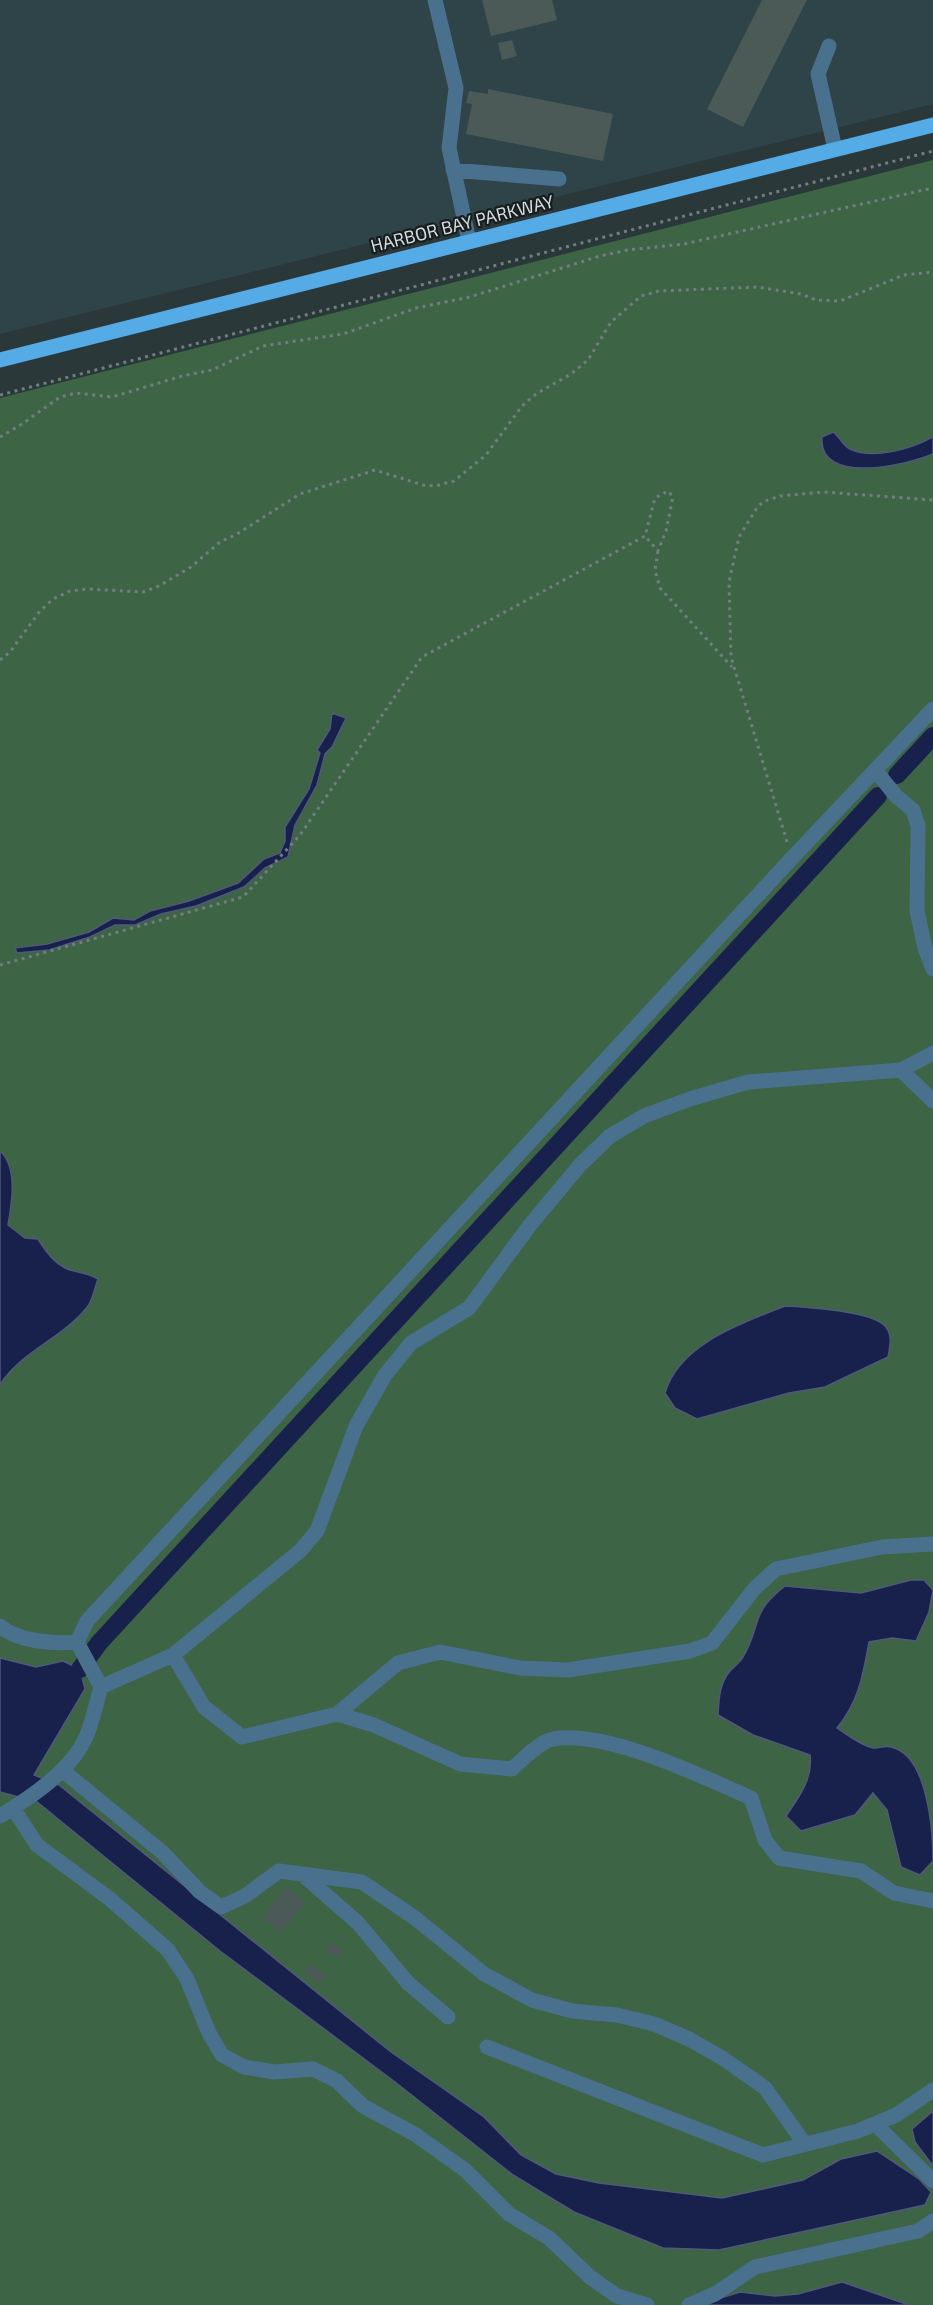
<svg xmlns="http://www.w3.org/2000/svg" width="933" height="2305" font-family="'Exo 2',sans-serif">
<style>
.built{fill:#2e4448}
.green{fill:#3d6445}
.water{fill:#18214c;stroke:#505978;stroke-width:1.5}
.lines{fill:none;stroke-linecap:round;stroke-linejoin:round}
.canal{stroke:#18214c;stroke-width:18}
.building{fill:#4c5a57}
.path{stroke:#717d7f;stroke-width:3;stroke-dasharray:3 4.5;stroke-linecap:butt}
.minor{stroke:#49718e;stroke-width:15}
.major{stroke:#54abe5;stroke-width:15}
.labels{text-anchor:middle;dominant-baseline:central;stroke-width:4.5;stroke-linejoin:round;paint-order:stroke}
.street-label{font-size:18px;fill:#d4dcde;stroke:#181e1f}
</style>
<rect width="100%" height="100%" fill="#2a383a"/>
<path class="built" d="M0,0H933V104L0,334Z"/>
<path class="green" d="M933,160V2305H0V398Z"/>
<path class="water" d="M833,432C840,437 843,446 850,449C873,460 911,449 933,437V454C907,465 818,486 822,437Z
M332,713L346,718L332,747L325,754L317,785L295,825L288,857L265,868L244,887L196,906L161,914L135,925H115L90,937L49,950L17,953L15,948L47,944L89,932L113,918L134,920L150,911L189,901L238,883L264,859L280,853L285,841V827L309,789L320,753L317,750L330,729Z
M0,1151C18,1167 12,1203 8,1225L25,1238L38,1239C44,1249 53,1262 65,1268C76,1273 87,1272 98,1279C95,1287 93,1299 88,1306C64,1338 21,1351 0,1385Z
M785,1306C806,1307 872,1311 885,1326C893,1334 890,1347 888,1357L825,1387L789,1393L697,1419L675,1408L665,1393C679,1344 742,1323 785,1306Z
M911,1580H924L933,1590L929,1612L916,1641L892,1638L869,1642C863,1675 859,1701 837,1728C846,1734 862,1746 873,1748C879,1748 886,1745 891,1747C928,1755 933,1831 933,1861L920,1875L901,1867L887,1810L873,1793L855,1815L801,1831L786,1816C799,1797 813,1779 810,1755L753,1735L718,1715C719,1699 719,1684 730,1671C734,1666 740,1663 743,1657C762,1625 749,1614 785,1586L861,1593Z
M0,1658L36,1667L63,1661L80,1669L85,1689L34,1775L59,1785L391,2052L484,2117L521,2155L556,2174L599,2183L722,2198L803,2180L841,2159L877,2151L919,2179L931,2192L925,2205L719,2250L663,2248L574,2212L513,2175L395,2082L220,1951L37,1802L0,1792Z
M933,2111V2166L915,2142L912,2129Z
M842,2282L909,2305H698L740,2292L775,2296L798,2294Z"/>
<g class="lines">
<path class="canal" d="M897,775L933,736
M80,1669L99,1643L878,796"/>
</g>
<path class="building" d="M482,0H552L557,20L491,36Z
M762,0H807L743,127L707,109Z
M512,40L517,56L502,60L498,43Z
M488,89L613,114L603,161L466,134L472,104L466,103L469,91L488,94Z
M286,1887L305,1902L282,1933L262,1918Z
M331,1941L343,1950L337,1958L325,1949Z
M311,1964L325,1976L319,1984L304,1972Z"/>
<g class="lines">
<path class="path" d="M0,395L933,151
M0,437L22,424L60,397L76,393L112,397L182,376L212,370L263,346L343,334L416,308L470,297L600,256L628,250L684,244L933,188
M658,551L655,570L660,588L732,667
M0,660L10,652L40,611L53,599L70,591L88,589L143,592L159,586L191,567L220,542L237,534L300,494L375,470L423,485L435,486L454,481L486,455L522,406L536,394L571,374L588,360L611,322L641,296L659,291L757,287L801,294L816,300L840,301L904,275L933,272
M787,842L731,657L729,582L739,537L758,506L765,501L780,496L824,492L933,500
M0,965L243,897L300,835L422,657L645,536L655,498L668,491L673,497L666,531L658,551L645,536"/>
<path class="minor" d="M435,0L456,88L449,148L469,241
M829,46L818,74L835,149
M453,170L559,179
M875,770L896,796L913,810L918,826L917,911L925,948L933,969
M933,1053L901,1070L933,1101
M0,1626C19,1642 53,1644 77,1642
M77,1642L87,1621L792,858L933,709
M173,1655L204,1707L242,1737L337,1714L398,1663L440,1652L520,1668L568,1670L690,1651L712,1643L755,1588L776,1569L882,1547L933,1544
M101,1687L173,1655L300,1551L317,1531L356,1426L385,1375L411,1343L469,1308L530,1225L580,1165L610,1136L644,1116L690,1099L748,1082L901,1070
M337,1714L374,1725L460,1764L512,1769C522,1760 539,1742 553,1739C607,1730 701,1776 751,1798L765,1840L779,1858L861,1871L894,1893L933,1901
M62,1770L162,1852L200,1892L221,1907L245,1896L279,1871L362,1882L415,1918L484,1974L532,2000L572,2011L617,2015L654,2024L689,2039L724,2059L765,2088L804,2143
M13,1808L37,1845L110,1899L168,1950L187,1979L209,2033L222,2055L244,2067L274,2072L313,2069L337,2081L363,2106L416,2135L465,2170L509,2214L549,2238L590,2277L617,2296L647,2305
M0,1816C31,1797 71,1771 86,1737C93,1721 96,1703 101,1687L77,1642
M302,1874L358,1923L408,1983L448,2017
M487,2047L763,2155L858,2131L896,2115L933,2090
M875,2124L933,2181
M689,2305L715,2294L755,2267L918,2231L933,2221"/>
<path class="major" d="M0,360L933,125"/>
</g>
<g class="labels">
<g class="street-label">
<text transform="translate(462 223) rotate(-14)">HARBOR BAY PARKWAY</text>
</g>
</g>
</svg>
